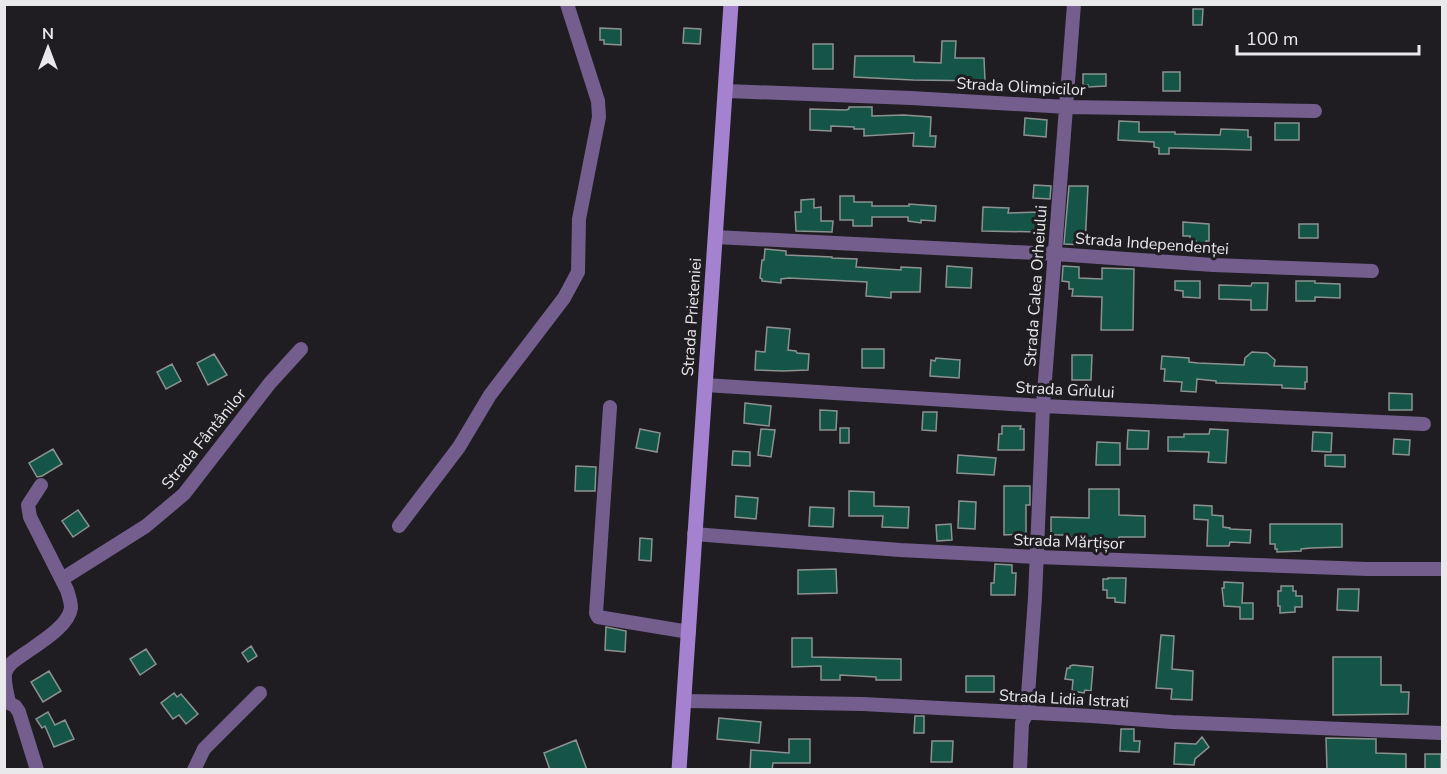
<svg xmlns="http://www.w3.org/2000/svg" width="1447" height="774" font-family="'Nunito Sans',sans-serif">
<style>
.building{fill:#155548;stroke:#8b9290;stroke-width:1.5}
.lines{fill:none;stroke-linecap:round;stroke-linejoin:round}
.street{stroke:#735e8e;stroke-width:14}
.secondary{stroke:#a582cf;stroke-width:15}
.labels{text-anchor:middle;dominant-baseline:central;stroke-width:6;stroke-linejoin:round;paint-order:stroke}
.street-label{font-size:16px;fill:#e9e8eb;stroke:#1f1d21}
</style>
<rect width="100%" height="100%" fill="#1f1d21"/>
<path class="building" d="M1193,9H1203L1202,25H1193Z
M600,28L621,29V45L604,44V40H600Z
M684,28L701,29L700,44L683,43Z
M942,41H956L955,58H984L985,81L913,80L854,77L855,56H914V62L941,63Z
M813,44H833V69H813Z
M1163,72H1180V91H1163Z
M1083,74H1106V86L1088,87V85H1083Z
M849,107H872V116L904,115L931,117L930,136H936L935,147L913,146L914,133L864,136V129H854V127L831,126V131L810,130V109L846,110L849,109Z
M1025,118L1047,120L1046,137L1024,135Z
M1119,121L1139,122V132H1175V134L1220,135L1221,129L1248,130V137H1251V150L1175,148H1169V154H1159V148L1154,147V142L1118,140Z
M1275,123H1299V140H1275Z
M1034,185L1051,186L1050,199L1033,198Z
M1069,186H1088L1085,245L1064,244Z
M840,196H854V202H872V206H909V204L936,206L935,221L921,220V223L908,221V217H872V226H853V220H840Z
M814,199V208L821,207V221H833L832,232L796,231L795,212H801V200Z
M983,207L1009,208L1008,213L1039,212V232L982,231Z
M1183,222L1209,224V241H1206V245H1196V241H1190V236H1183Z
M1299,224H1318V238H1299Z
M765,249L786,251V255L832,257V258L857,259L856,267L901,270V267L921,268L920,292H891V298L866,296L867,282L789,278L781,279V283L762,281V279L760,278L762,260H764Z
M947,266L972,268L971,288L946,287Z
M1063,266L1079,267V278L1102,279V268L1134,269L1133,330H1101L1102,297L1072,296L1073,289H1069V282L1062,281Z
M1175,281H1200V298L1183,297V291L1175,290Z
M1296,281H1315V283L1340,284V298L1315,297V301H1296Z
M1252,283H1268L1267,310H1251V300L1219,299V285L1251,286Z
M767,327L790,329L788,350L796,351L797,353L809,354L808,370L783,371L755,370L756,351L765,352Z
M862,349H884V368H862Z
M1252,352L1267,353L1275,360L1274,366L1307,367V382H1305V389L1282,388V385L1216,383V381L1197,379L1196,392L1181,391L1182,382L1164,381L1165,369H1161L1162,356L1189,358V362L1198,363L1244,365L1245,358Z
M214,354L227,375L208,385L197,363Z
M1072,355H1092L1091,380H1072Z
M936,358L960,360L959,378L930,376L931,360L935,361Z
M172,364L181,381L166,389L157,372Z
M1389,393L1412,394V410H1389Z
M745,403L771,406L769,426L744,423Z
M820,410L837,411L836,430H820Z
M923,412H937L936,431L922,430Z
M1002,426H1021L1020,429H1024V450H998L999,434H1002Z
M840,428H849V443H840Z
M640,429L660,433L657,452L636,448Z
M761,429L775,430L771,457L758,455Z
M1210,429L1228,430L1226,463L1208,462L1209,452L1168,451V437H1184V434H1209Z
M1128,430L1149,431L1148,449H1127Z
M1313,432L1332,433L1331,452L1312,451Z
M1394,439L1410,440L1409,455L1393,454Z
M1097,442L1120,443V465H1096Z
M53,449L62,464L42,476L37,477L29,463Z
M733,451L750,452V466L732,465Z
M958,455L996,458L994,475L957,473Z
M1325,455H1345V467L1325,466Z
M576,466L596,467L595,491H575Z
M1004,486H1030V505H1026V534L1004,535Z
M1089,489H1119V515L1145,516V537H1119L1118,547H1088V538L1070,537V535H1051V517L1089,518Z
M849,491L874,492V506L909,507L908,528L882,527L883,516H849Z
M736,496L758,498L756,519L735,517Z
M959,501L976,502L975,529L958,528Z
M1194,505L1212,506V515L1223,516V527L1230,528V529L1251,530L1250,543L1230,542L1229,546H1207L1208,520L1194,519Z
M810,507L834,508L833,527L809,526Z
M78,510L89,526L73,537L62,521Z
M951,524L952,540L937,541L936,525Z
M1270,524H1342V547L1311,548L1301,549V551L1277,552V549H1275V544H1270Z
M640,538L652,539L651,561L639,560Z
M995,564L1012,565V573H1016L1015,595H991V583H994Z
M836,569L837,593L798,594V570Z
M1108,578H1126L1125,603L1115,602V598H1107V590H1103V579H1108Z
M1224,582L1243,583L1242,603H1253V619H1240V607L1224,606L1222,588H1224Z
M1281,586H1293V591H1296V596H1302V607H1295V612L1280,613V606H1278V591H1281Z
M1338,589H1359L1358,611L1337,610Z
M606,627L626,631L625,652L605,650Z
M1161,635L1174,636L1172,669L1193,671L1192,700L1171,699L1172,689L1156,688Z
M792,638H812V657L901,659V680H876V677L840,675V680H821V666L792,667Z
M251,646L257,656L248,662L242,653Z
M146,649L156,664L140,675L130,659Z
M1333,657H1381V685H1401V692H1409L1408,714L1333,715Z
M1073,665L1093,667L1091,691L1085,690L1084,693L1072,691L1073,680L1065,679L1067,668H1070V666Z
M49,671L61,691L43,702L31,682Z
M966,676H994V692H966Z
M174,693L177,697L181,694L198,714L186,724L179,715L173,719L161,703Z
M48,712L55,725L65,720L74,739L54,747L45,726L42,728L36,719Z
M915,716H924V733H914Z
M719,718L761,722L759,743L717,739Z
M1121,729H1134V741H1140L1139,752L1120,751Z
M1202,737L1209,747L1195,759L1194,765L1174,764L1175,743L1196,744Z
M1326,738L1376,739V753L1406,754V770H1327Z
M789,739H810V763H773L772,770H750L751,750L789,753Z
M576,740L587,770H550L544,753Z
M932,741H953L952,762H931Z
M1425,754H1441V770H1425Z"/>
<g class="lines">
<path class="street" d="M726,91L911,98L1067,107L1315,111
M715,237L1055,254L1213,265L1372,271
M705,385L1043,406L1424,424
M610,407L596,613L598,617L689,632
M399,526L459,447L490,395L564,298L578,272L579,219L599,117L598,101L567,4
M694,534L900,550L1037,557L1367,569H1442
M62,579L146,526L184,494L270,383L301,349
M4,701L15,706L19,712L37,770
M684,701L863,704L1092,716L1172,722L1442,733
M9,702C7,693 4,683 5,674C7,664 17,659 24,654C38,644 69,626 71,608C71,602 69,596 67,590L30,517L28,505L41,485
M1030,713L1028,695L1035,598L1043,406L1074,4
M194,770L204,749L260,693
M1020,770L1022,723L1027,713"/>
<path class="secondary" d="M679,770L731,4"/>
</g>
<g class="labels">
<g class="street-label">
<text transform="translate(1021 87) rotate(3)">Strada Olimpicilor</text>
<text transform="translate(1152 244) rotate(4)">Strada Independenței</text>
<text transform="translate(1036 286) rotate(-86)">Strada Calea Orheiului</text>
<text transform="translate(692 317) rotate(-86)">Strada Prieteniei</text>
<text transform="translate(1065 390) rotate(3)">Strada Grîului</text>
<text transform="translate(204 439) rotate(-51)">Strada Fântânilor</text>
<text transform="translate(1069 542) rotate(2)">Strada Mărțișor</text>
<text transform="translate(1064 699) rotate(3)">Strada Lidia Istrati</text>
</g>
</g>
<rect width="1447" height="774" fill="none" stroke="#e9e8eb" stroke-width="12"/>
<g transform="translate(48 48)" stroke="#1f1d21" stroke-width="4.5" paint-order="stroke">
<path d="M0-4.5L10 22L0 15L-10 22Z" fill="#e9e8eb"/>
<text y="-9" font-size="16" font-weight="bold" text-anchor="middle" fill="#e9e8eb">N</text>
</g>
<path d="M1237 45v9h182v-9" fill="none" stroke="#e9e8eb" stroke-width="3"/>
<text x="1246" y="45" font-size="18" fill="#e9e8eb" stroke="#1f1d21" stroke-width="4.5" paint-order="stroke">100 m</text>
</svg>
